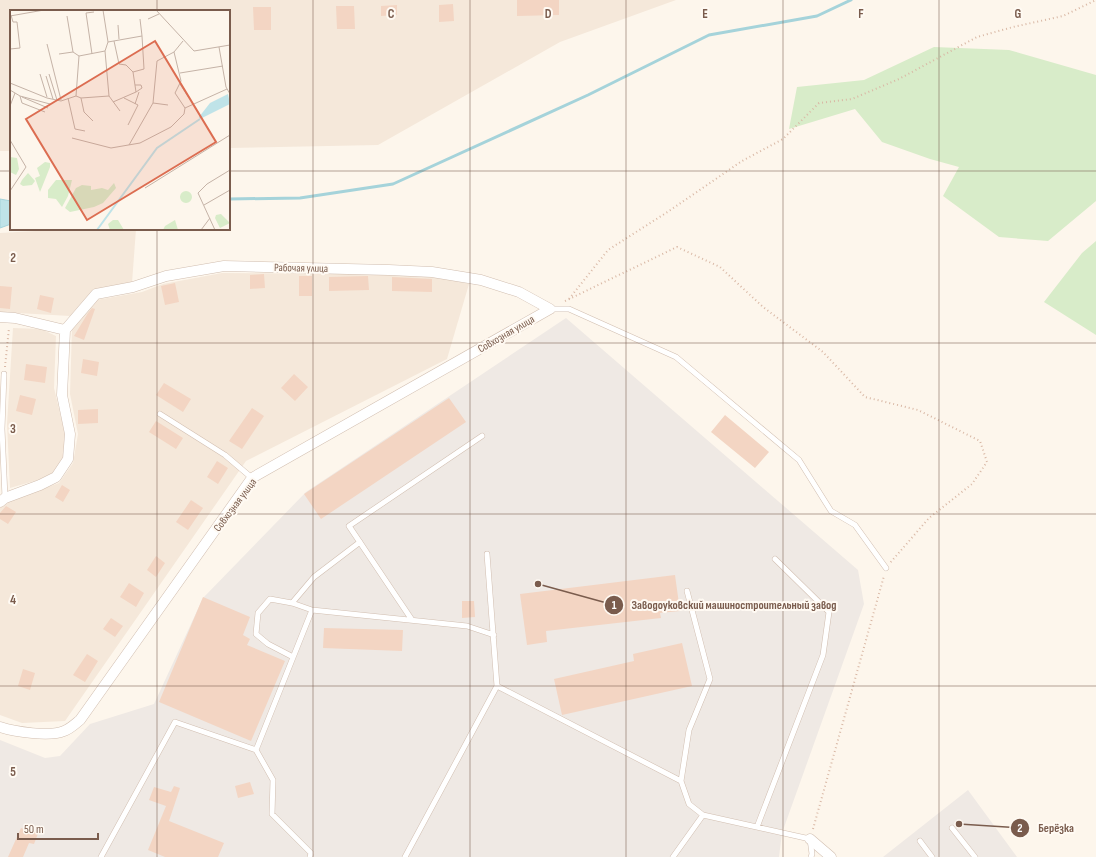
<svg xmlns="http://www.w3.org/2000/svg" width="1096" height="857" font-family="'Sofia Sans Condensed',sans-serif">
<style>
.residential{fill:#f5e8da}
.industrial{fill:#efe9e4}
.green{fill:#d8ecc9}
.water{fill:#bfe3e8;stroke:#a5d3da}
.lines{fill:none;stroke-linecap:round;stroke-linejoin:round}
.stream{stroke:#a5d3da;stroke-width:3}
.building{fill:#f3d5c3}
.lane-casing{stroke:#d1beb0;stroke-width:6}
.street-casing{stroke:#d1beb0;stroke-width:11}
.path{stroke:#d9b8a5;stroke-width:2;stroke-dasharray:1 3;stroke-linecap:butt}
.lane{stroke:#fff;stroke-width:5}
.street{stroke:#fff;stroke-width:10}
.grid{fill:none;stroke:#7a5c4d;stroke-width:1;stroke-opacity:0.55}
.labels{text-anchor:middle;dominant-baseline:central;stroke-width:4;stroke-linejoin:round;paint-order:stroke}
.street-label{font-size:11px;fill:#7a5c4d;stroke:#fffaf3}
.inset-river{fill:none;stroke:#bfe3e8;stroke-width:2}
.inset-road{fill:none;stroke:#c5b3a7;stroke-width:1}
.view{fill:#dc6d51;fill-opacity:0.15;stroke:#dc6d51;stroke-width:2}
.inset-edge{fill:none;stroke:#7a5c4d;stroke-width:2}
.grid-label{font-size:13px;text-anchor:middle;font-weight:bold;fill:#7a5c4d;stroke:#fffaf3;stroke-width:4;stroke-linejoin:round;paint-order:stroke}
.leader{fill:none;stroke:#7a5c4d;stroke-width:1.5}
.callout-dot{fill:#7a5c4d;stroke:#fffaf3;stroke-width:1.5}
.mark-label{font-size:12px;text-anchor:middle;font-weight:bold;fill:#fff}
.callout-label{font-size:12px;text-anchor:middle;font-weight:bold;fill:#7a5c4d;stroke:#fffaf3;stroke-width:4;stroke-linejoin:round;paint-order:stroke}
</style>
<rect width="100%" height="100%" fill="#fdf6ec"/>
<path class="residential" d="M0,0H676L560,42L378,145L229,148V11H11V151H0Z
M71,229H136L132,283L92,291L70,316L0,312V233Z
M222,273L377,274L436,276L469,284L447,359L246,461L65,721L22,723L0,715V508L7,502L59,483L73,463L78,434L70,394L72,328L96,300L142,292L163,284Z
M13,328L41,329L56,336L54,388L65,434L63,458L52,476L10,488L7,424Z"/>
<path class="industrial" d="M566,318L858,570L864,604L782,833L779,857H0V740L45,758L60,756L90,724L154,704L203,598L306,492Z
M968,790L1017,857H883Z"/>
<path class="green" d="M934,47L1009,50L1096,75V201L1048,241L999,237L943,196L959,167L930,159L882,142L855,109L789,129L797,87L864,80Z
M1096,241V335L1044,302L1082,253Z"/>
<path class="water" d="M0,199L11,201V224L0,228Z"/>
<g class="lines">
<path class="stream" d="M229,199L300,198L393,184L588,95L709,35L817,16L851,0"/>
</g>
<path class="building" d="M517,0H559V15L517,16Z
M453,4L454,21L439,22V5Z
M397,5V15L381,16V6Z
M336,6H354L355,29H337Z
M253,7H271V30H254Z
M264,274L265,288L250,289V275Z
M299,276H312V296H299Z
M368,276L369,290L329,291V277Z
M392,277L432,279V292L392,291Z
M175,283L179,302L165,305L161,286Z
M0,286L12,287L10,309L0,308Z
M40,295L54,298L51,313L37,309Z
M92,308L95,309L84,340L74,336L88,313Z
M83,359L99,362L97,376L81,373Z
M26,364L47,367L45,383L24,380Z
M294,374L308,387L295,401L281,388Z
M164,383L191,399L183,412L156,395Z
M20,395L36,399L32,415L16,411Z
M449,398L466,422L321,519L304,494Z
M252,408L264,416L242,449L229,441Z
M98,409V423L78,424V410Z
M725,415L769,452L755,468L711,432Z
M156,421L183,438L176,449L149,432Z
M217,461L228,468L218,484L207,477Z
M62,485L70,490L63,502L55,497Z
M191,500L203,508L188,530L176,522Z
M6,506L16,512L8,524L0,519V513Z
M156,556L165,563L156,577L147,570Z
M675,575L680,611L660,613L661,618L546,631L547,642L527,645L520,594Z
M129,583L144,593L136,607L120,597Z
M203,597L250,617L243,635L250,639L247,645L285,661L251,741L159,702Z
M462,601H474L475,617L462,618Z
M111,618L123,626L115,637L103,629Z
M324,628L403,630L402,651L323,648Z
M682,643L692,686L562,715L554,679L634,661L633,654Z
M87,654L98,661L85,682L73,675Z
M23,669L35,673L30,690L18,686Z
M250,782L254,794L238,798L235,786Z
M174,786L180,788L169,821L224,843L218,857H165L148,850L166,806L149,800L154,787L171,792Z
M28,826L39,831L34,844L29,843L23,857H8L21,828L26,830Z"/>
<g class="lines">
<defs>
<path id="lane" d="M550,309H569L676,357L799,460L831,511L855,525L886,568
M4,374L2,429L5,498
M160,414L225,455L252,478
M687,591L710,679L689,730L681,781L689,804L703,815
M292,603L314,577L360,542
M412,620L349,526L482,436
M293,657L268,644L256,634L258,613L270,599L292,603L312,610
M497,686L681,781
M256,750L312,610L467,626L494,635
M757,827L823,655L829,612L775,559
M952,828L975,857
M920,841L932,857
M101,857L175,722L256,750L273,780L272,814L311,853L310,857
M405,857L497,686L487,554
M673,857L703,815L810,839L812,854L811,857"/>
<path id="street" d="M0,317L15,318L65,330L96,294L133,287L166,276L224,266L389,270L432,272L481,280L519,292L550,309
M0,502L5,498L40,485L56,477L68,459L70,434L62,395L65,330
M0,727C15,732 50,737 64,731C70,729 75,724 80,720L252,478L550,309
M810,839L831,857"/>
</defs>
<use href="#lane" class="lane-casing"/>
<use href="#street" class="street-casing"/>
<path class="path" d="M569,299L608,250L669,211L742,161L783,139L819,103L852,99L899,79L977,37L1013,27L1063,16L1096,0
M565,301L677,247L720,267L763,307L823,352L865,397L918,410L980,441L987,462L972,484L929,518L890,563
M5,367L9,328
M813,829L884,576"/>
<use href="#lane" class="lane"/>
<use href="#street" class="street"/>
</g>
<path class="grid" d="M157,0V11M313,0V857M470,0V857M626,0V857M783,0V857M939,0V857M0,171H11M229,171H1096M157,229V857M0,343H1096M0,514H1096M0,686H1096"/>
<g class="labels">
<g class="street-label">
<text transform="translate(301 268) rotate(1)">Рабочая улица</text>
<text transform="translate(506 334) rotate(-30)">Совхозная улица</text>
<text transform="translate(235 505) rotate(-53)">Совхозная улица</text>
</g>
</g>
<g transform="translate(10 10)">
<rect width="220" height="220" fill="#fdf6ec"/>
<path d="M0,147L7,148L9,159L6,165L0,162ZM35,152L40,153V157L30,182L25,168L30,166L27,158ZM18,163L25,171L22,175L13,176L10,174L12,170ZM46,170H62L58,186L52,197L46,189L38,188V180ZM104,173L106,178L93,193L84,197L60,202L55,198L66,178L72,175L81,176V180L92,178L98,180ZM170 187a6 6 0 1 1 12 0a6 6 0 1 1-12 0ZM211,204L220,213L210,218L205,208L206,205ZM103,210H108L114,220H100L98,214ZM165,210L168,220H153L155,216Z" fill="#d8ecc9"/>
<path d="M218,84L220,94L190,109L189,107L200,93Z" fill="#bfe3e8"/>
<path class="inset-river" d="M87,220L147,138L190,109"/>
<path class="inset-road" d="M93,0L98,32L132,26L130,9M146,0L184,41L220,35M0,6L34,0M57,6L63,42M138,9L149,4M108,15L109,29M104,31L109,54L116,55L123,62L134,59L132,26M37,34L51,90M209,37L216,77L220,84M0,39L10,38L7,12H3L1,5M95,41L99,86L110,101M164,42L171,71L165,83L175,98M49,44L63,42L69,46M82,44L76,3L84,2M0,62V76M170,63L213,56M30,64L37,87M39,64L47,90M36,66L43,89M0,73L37,88L51,91L66,86L69,46L95,41L98,32M170,74L179,88M125,75H131L132,78L126,82M0,80L10,86L40,94M10,86L12,93L35,102M66,86L71,88L74,102L83,111M12,87L38,98M58,88L65,119L75,121M71,88L99,86M114,88L128,95L118,115M103,92L126,82L123,62M143,93L158,95M125,94L129,82M0,96L5,83M62,128L101,138L130,133L161,117L174,104L175,98L217,79M0,130L16,157L0,181M119,135L143,93L147,51L164,42L173,31M135,178L220,125M194,195L220,180M191,220L200,208M205,220L188,183L197,174L220,160"/>
<path class="view" d="M145,31L206,132L77,210L16,109Z"/>
<rect width="220" height="220" class="inset-edge"/>
</g>
<g class="grid-label">
<text x="391" y="18">C</text>
<text x="548" y="18">D</text>
<text x="705" y="18">E</text>
<text x="861" y="18">F</text>
<text x="1018" y="18">G</text>
<text x="13" y="262">2</text>
<text x="13" y="433">3</text>
<text x="13" y="604">4</text>
<text x="13" y="776">5</text>
</g>
<path class="leader" d="M538 584L614 605M959 824L1020 828"/>
<g class="callout-dot">
<circle cx="538" cy="584" r="4"/>
<circle cx="959" cy="824" r="4"/>
<circle cx="614" cy="605" r="10"/>
<circle cx="1020" cy="828" r="10"/>
</g>
<g class="mark-label">
<text x="614" y="609">1</text>
<text x="1020" y="832">2</text>
</g>
<g class="callout-label">
<text x="734" y="609">Заводоуковский машиностроительный завод</text>
<text x="1056" y="832">Берёзка</text>
</g>
<path d="M18 833v6h80v-6" fill="none" stroke="#7a5c4d" stroke-width="2"/>
<text x="24" y="833" font-size="12" fill="#7a5c4d" stroke="#fffaf3" stroke-width="3" paint-order="stroke">50 m</text>
</svg>
